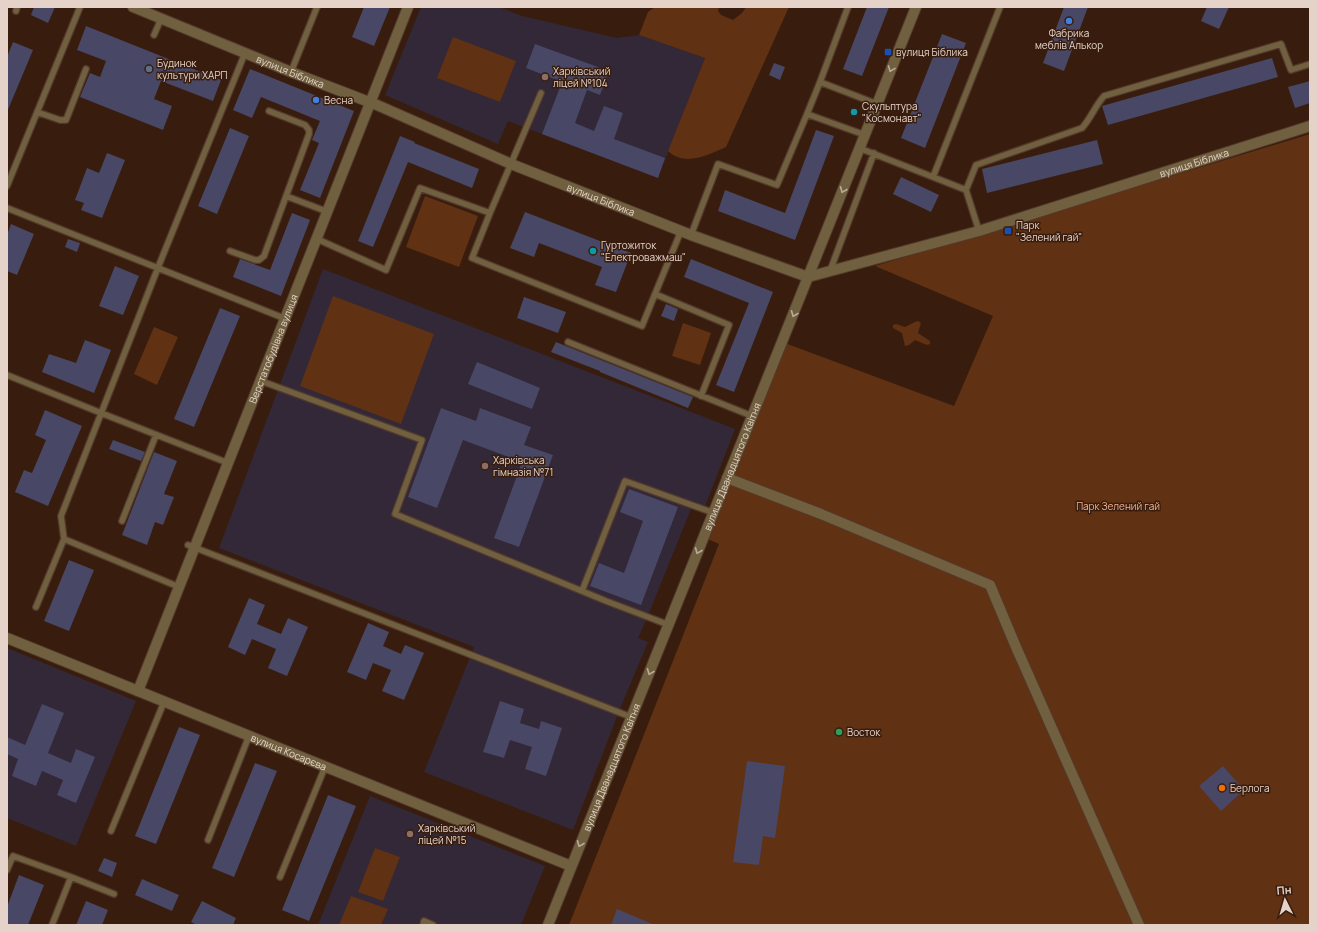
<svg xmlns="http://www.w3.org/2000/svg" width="1317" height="932" font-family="Manrope,sans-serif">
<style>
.education{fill:#322837}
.green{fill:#603113}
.building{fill:#484765}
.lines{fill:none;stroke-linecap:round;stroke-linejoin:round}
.service-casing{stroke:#543a2c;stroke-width:8}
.minor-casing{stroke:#543a2c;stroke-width:12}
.tertiary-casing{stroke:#543a2c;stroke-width:12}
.service{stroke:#716040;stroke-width:5.5}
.minor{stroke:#716040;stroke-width:10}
.tertiary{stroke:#716040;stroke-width:10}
.oneway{stroke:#bcab99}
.shop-dot{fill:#3f7fe0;stroke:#381d0e;stroke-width:1.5}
.transit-dot{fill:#1a4fb4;stroke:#381d0e;stroke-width:1.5}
.service-dot{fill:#5c6f8a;stroke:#381d0e;stroke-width:1.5}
.education-dot{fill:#8d6e63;stroke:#381d0e;stroke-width:1.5}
.culture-dot{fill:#0f9aa8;stroke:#381d0e;stroke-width:1.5}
.leisure-dot{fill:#2e9e5b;stroke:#381d0e;stroke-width:1.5}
.food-dot{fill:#e8710a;stroke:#381d0e;stroke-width:1.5}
.labels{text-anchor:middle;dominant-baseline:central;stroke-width:3;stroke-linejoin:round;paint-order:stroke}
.poi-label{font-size:10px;fill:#e5d3c9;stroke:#381d0e;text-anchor:start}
.street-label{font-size:10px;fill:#e5d3c9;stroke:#381d0e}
.park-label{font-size:10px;fill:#f2b391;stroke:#381d0e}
</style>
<rect width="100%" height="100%" fill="#381d0e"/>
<path class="education" d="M421,7H499L522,16L617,38L639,35L705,58L658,178L508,121L498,144L385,95Z
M323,269L735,429L704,509L693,504L647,618L638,638L648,642L622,704L573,830L424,772L474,647L219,548Z
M7,648L136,701L76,846L7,818Z
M370,796L545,866L521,925H318Z"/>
<path class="green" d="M655,7H719L718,11L721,15L733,20L742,13L746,7H789L726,147C708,155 685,167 668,151L705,58L639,35L648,12Z
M453,37L516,61L500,102L437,78Z
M1310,134V925H569L719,544L703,537L782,342L954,406L993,316L875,266Z
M425,196L478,216L459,267L406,247Z
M333,296L434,334L401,424L300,386Z
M918,321L921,323L918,333L930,341V344L927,345L915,340L909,345L905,346L902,333L893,328V325L896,324L905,327L915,322Z
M683,323L711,333L700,365L672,356Z
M154,327L178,337L157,385L134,374Z
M375,848L400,857L383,901L358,892Z
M351,896L388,909L381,925H339Z"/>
<path class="building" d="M34,7H55L48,23L31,15Z
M364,7H390L374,46L352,37Z
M867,7H889L862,76L843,69Z
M1064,7H1088L1064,71L1043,63Z
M1207,7H1229L1219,29L1201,21Z
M86,26L221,80L213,101L161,81L154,99L172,106L163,130L80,97L90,73L100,77L106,61L77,50Z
M942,34L966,43L925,148L901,138Z
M13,42L33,50L7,112V57Z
M535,44L609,71L600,95L587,90L575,123L594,131L604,106L623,113L614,139L665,158L658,178L542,134L562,82L526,68Z
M1272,58L1278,77L1108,125L1102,106Z
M774,63L785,67L780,80L769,75Z
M250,69L354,111L320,198L300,190L319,143L312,140L320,121L261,97L252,118L233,110Z
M1310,81V103L1295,108L1288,87Z
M230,128L249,136L217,214L198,206Z
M816,130L834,136L795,240L718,211L725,190L785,213Z
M400,136L415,142L414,143L479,169L472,188L408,162L373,247L358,241Z
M1097,140L1103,164L987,193L982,169Z
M107,153L125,160L102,218L81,210L84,203L75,200L87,168L99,173Z
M901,177L939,195L931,212L893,194Z
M525,212L631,253L616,292L595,285L602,267L539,243L534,257L510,248Z
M292,213L310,220L281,296L233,277L240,259L270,270Z
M11,224L34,234L17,275L7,271V235Z
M68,239L80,243L77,252L65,247Z
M691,259L773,292L734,392L716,385L749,303L684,277Z
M115,266L139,276L123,315L99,306Z
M524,297L566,312L558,333L517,318Z
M666,304L678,309L674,321L661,316Z
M220,308L240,316L194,427L174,419Z
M85,340L111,350L94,393L42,372L49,354L76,363Z
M556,342L693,397L688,408L600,372V371L551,352Z
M477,362L540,388L532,409L468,384Z
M441,408L476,421L480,408L531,427L524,445L553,455L519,547L494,538L522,462L463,440L437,508L408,497Z
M45,410L82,426L48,506L15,492L24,470L32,473L46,440L35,435Z
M113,440L145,452L141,461L109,449Z
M154,452L177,461L164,494L174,497L163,525L155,522L147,545L122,535Z
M629,489L678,507L641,605L590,586L599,563L624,573L643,521L620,512Z
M69,560L94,570L69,631L44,621Z
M249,598L265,605L257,624L281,634L288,618L308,627L287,676L268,668L276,649L252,639L245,655L228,647Z
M368,623L389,632L383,646L401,654L405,645L424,653L404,700L382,691L391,670L373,663L366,680L347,672Z
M500,701L524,709L520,723L539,729L541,721L562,728L546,776L525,769L532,747L510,740L504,758L483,752Z
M42,704L64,713L48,753L71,763L76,749L95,757L76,803L57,795L63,780L42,771L36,786L12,776L18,759L7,754V737L25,745Z
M179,727L200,735L156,844L135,836Z
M747,761L785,766L775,838L763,836L759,865L733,862Z
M255,763L277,771L234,877L212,868Z
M1223,766L1244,790L1221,811L1199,786Z
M328,795L356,806L309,921L282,910Z
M104,858L117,863L112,877L98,871Z
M19,875L44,885L28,925H7V907Z
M142,879L179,895L172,911L135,895Z
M86,901L108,910L102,925H76Z
M202,901L236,918L233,925H197L191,922Z
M617,909L655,925H611Z"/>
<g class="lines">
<defs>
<path id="service" d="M848,7L820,82L877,104
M16,11L17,7
M154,35L161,19
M291,72L317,7
M820,82L807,114L865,135
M37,112L60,120H66L86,69
M859,148L933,177L1000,7
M933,177L966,190L979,231
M7,186L80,7
M966,190L976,165L1082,128C1091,118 1095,106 1104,96L1281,44L1291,70L1310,64
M286,196L328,212
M7,208L286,319
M490,213L472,258L642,326L655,294
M681,231L655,294L729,325L701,396
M691,235L718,164L777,185L807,114
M317,239L386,270L420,188L490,213L541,93
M230,251L255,260H259L264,256L309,134V130L305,125L269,111
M830,271L874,153
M568,342L752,416
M7,375L101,413L228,463
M261,381L422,440L395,514L606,601L669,625
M122,521L156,435
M188,545L631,717
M179,587L64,539L61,516L159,265L245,53
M582,591L625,481L714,513
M36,607L64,539
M111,831L164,702
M208,840L249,736
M7,870L13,856L71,877L52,925
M71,877L114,894
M280,877L325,767
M423,925L424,921L433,925"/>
<g id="minor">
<path d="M727,478L821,514L990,585L1016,647L1139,925"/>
<path id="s1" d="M7,638L571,866"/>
<path id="s2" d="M138,691L408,7"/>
</g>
<g id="tertiary">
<path id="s3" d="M133,7L291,72L377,105L511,164L691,235L808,277L979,231L1310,126"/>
<path id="s4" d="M548,925L808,277L916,7"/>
</g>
</defs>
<use href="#service" class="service-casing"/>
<use href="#minor" class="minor-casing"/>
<use href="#tertiary" class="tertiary-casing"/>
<use href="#service" class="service"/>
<use href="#minor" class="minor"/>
<use href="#tertiary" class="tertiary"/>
</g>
<defs><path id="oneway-chevron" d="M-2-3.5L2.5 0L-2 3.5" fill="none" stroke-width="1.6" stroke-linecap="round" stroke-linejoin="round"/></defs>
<g class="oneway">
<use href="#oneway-chevron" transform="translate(891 69) rotate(111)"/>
<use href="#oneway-chevron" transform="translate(843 190) rotate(112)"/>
<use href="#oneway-chevron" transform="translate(794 314) rotate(112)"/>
<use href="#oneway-chevron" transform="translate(698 551) rotate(112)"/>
<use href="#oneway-chevron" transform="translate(650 672) rotate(112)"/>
<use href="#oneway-chevron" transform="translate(580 844) rotate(112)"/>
</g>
<g class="shop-dot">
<circle cx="1069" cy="21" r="4"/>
<circle cx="316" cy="100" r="4"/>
</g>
<g class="transit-dot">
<rect x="884" y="48" width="8" height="8" rx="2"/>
<rect x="1004" y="227" width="8" height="8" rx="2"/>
</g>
<circle class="service-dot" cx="149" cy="69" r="4"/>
<g class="education-dot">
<circle cx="545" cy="77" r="4"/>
<circle cx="485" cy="466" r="4"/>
<circle cx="410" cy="834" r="4"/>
</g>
<g class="culture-dot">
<circle cx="854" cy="112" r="4"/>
<circle cx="593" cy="251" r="4"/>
</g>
<circle class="leisure-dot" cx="839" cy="732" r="4"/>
<circle class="food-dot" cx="1222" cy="788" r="4"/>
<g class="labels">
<g class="poi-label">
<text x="1069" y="33" text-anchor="middle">Фабрика<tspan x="1069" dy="12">меблів Алькор</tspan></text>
<text x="896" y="52">вулиця Біблика</text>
<text x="157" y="63">Будинок<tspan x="157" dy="12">культури ХАРП</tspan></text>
<text x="553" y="71">Харківський<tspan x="553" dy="12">ліцей №104</tspan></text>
<text x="324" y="100">Весна</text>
<text x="862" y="106">Скульптура<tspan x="862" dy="12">"Космонавт"</tspan></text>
<text x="1016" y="225">Парк<tspan x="1016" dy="12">"Зелений гай"</tspan></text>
<text x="601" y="245">Гуртожиток<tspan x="601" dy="12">"Електроважмаш"</tspan></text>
<text x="493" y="460">Харківська<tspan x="493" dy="12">гімназія №71</tspan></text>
<text x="847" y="732">Восток</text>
<text x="1230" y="788">Берлога</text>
<text x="418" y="828">Харківський<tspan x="418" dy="12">ліцей №15</tspan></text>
</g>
<g class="street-label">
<text stroke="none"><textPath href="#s3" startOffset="170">вулиця Біблика</textPath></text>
<text stroke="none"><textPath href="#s3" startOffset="1130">вулиця Біблика</textPath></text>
<text stroke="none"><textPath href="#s3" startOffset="506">вулиця Біблика</textPath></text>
<text stroke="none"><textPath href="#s2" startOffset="368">Верстатобудівна вулиця</textPath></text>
<text stroke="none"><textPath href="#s4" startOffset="494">вулиця Дванадцятого Квітня</textPath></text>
<text stroke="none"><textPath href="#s1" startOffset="304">вулиця Косарєва</textPath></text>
<text stroke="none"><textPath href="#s4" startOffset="170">вулиця Дванадцятого Квітня</textPath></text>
</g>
<g class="park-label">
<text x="1118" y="506">Парк Зелений гай</text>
</g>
</g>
<rect width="1317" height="932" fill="none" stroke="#e5d3c9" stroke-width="16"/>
<g transform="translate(1285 900) rotate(355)" stroke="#381d0e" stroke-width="3" paint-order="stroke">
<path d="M0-3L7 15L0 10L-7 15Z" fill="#e5d3c9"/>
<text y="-6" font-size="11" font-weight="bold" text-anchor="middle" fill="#e5d3c9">Пн</text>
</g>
</svg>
